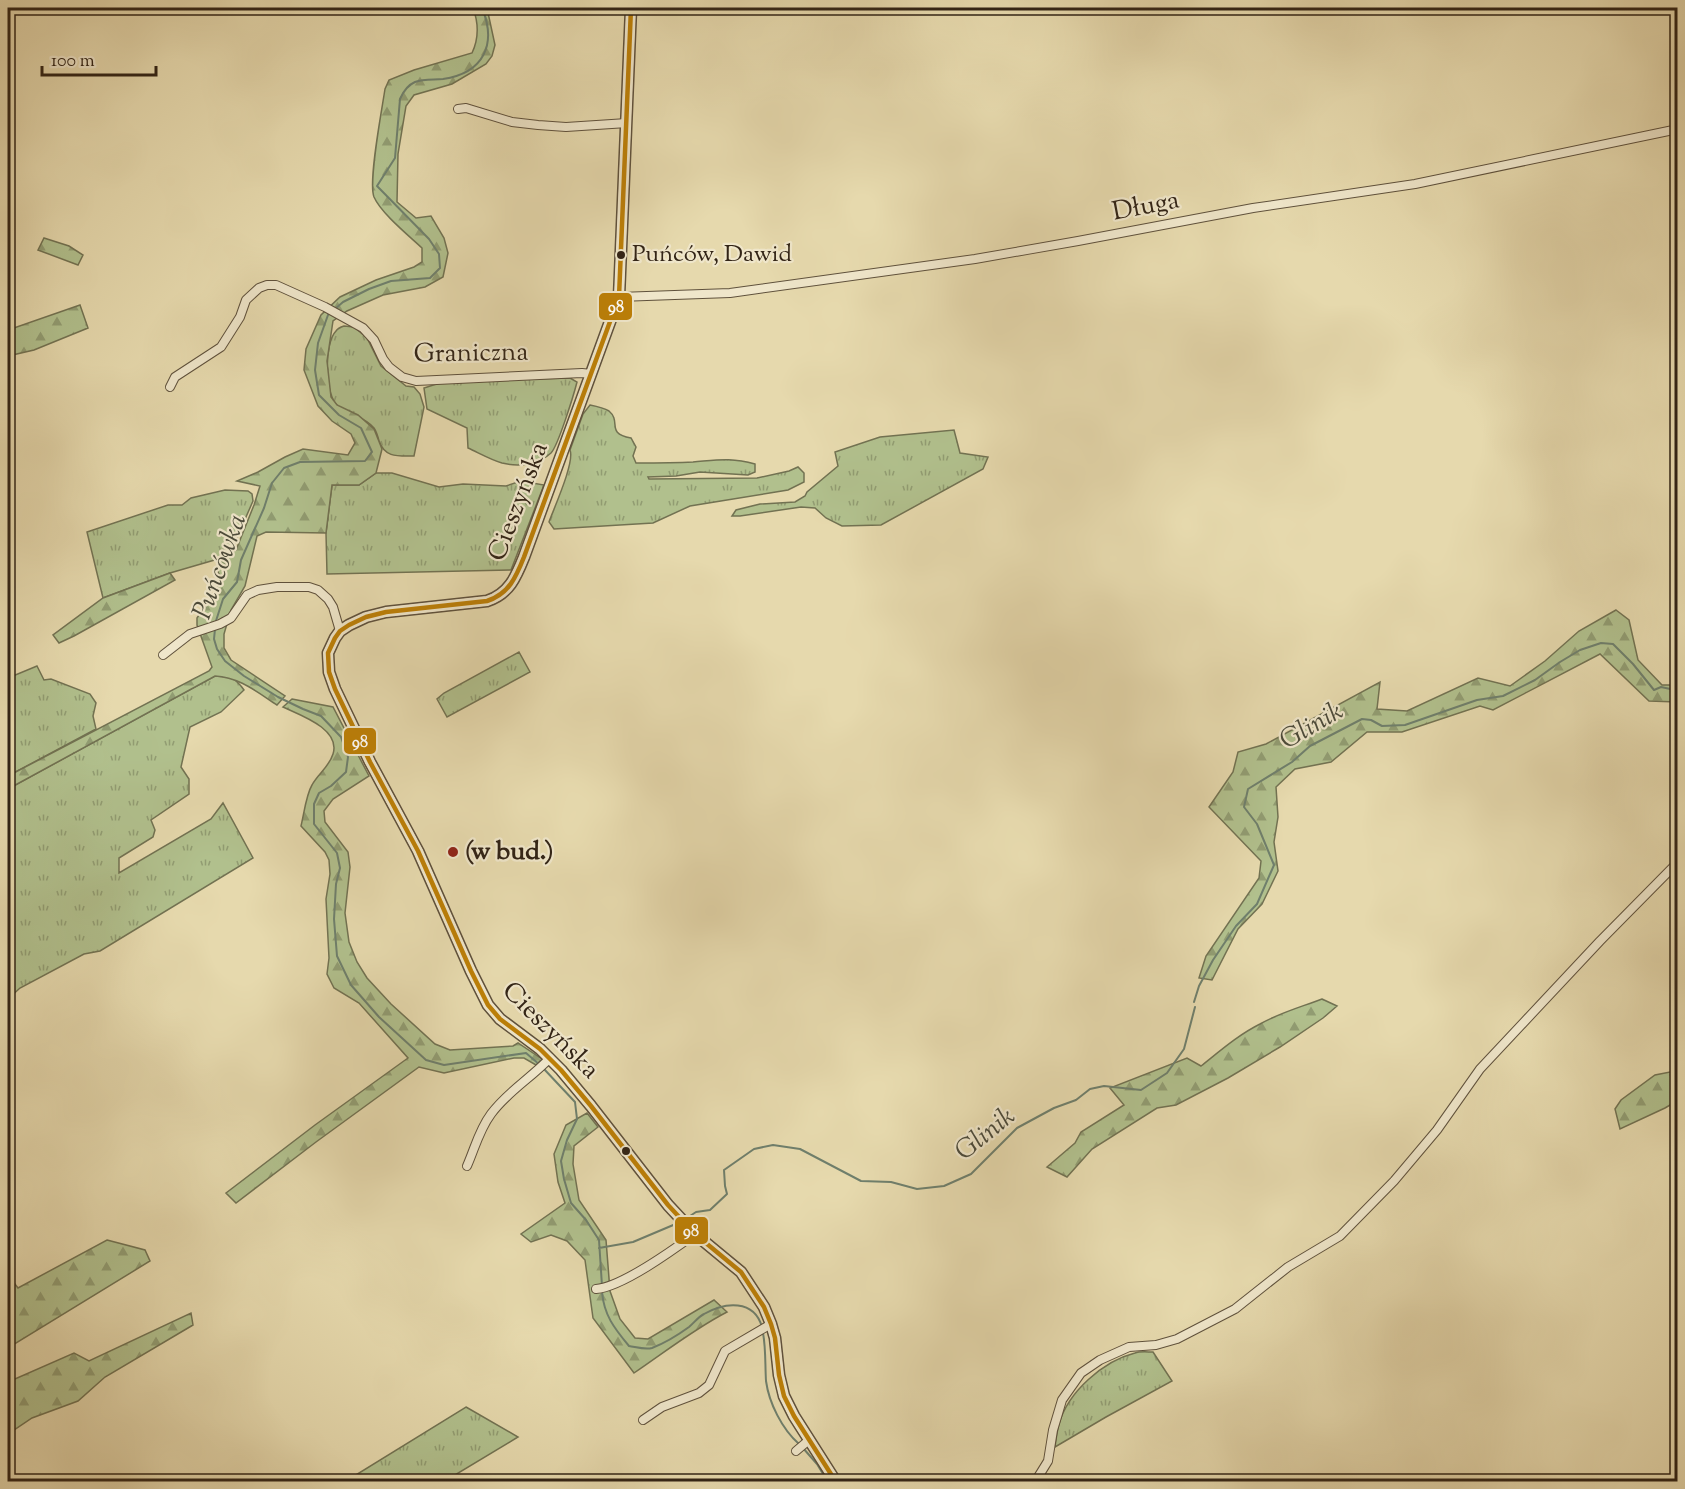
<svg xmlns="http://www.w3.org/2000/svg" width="1685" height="1489" font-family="'Sorts Mill Goudy',serif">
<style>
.grass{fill:url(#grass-tufts);stroke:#727252;stroke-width:1.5}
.forest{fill:url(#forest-firs);stroke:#727252;stroke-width:1.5}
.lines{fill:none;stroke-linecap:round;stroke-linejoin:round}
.stream{stroke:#6f7f6c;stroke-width:2}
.minor-casing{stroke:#5f513c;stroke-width:10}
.tertiary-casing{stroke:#5f513c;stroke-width:13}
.minor{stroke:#efe6ca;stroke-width:8}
.tertiary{stroke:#efe6ca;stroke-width:10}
.bus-1-casing{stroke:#efe6ca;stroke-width:9}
.bus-1{stroke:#bc7f07;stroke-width:4.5}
.bus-dot{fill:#322416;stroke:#efe6ca;stroke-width:2}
.poi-dot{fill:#8f2418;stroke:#efe6ca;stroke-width:2}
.labels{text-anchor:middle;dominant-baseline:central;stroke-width:4.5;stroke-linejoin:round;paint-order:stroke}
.bus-label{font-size:24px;fill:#322416;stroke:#efe6ca;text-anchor:start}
.street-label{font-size:26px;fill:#322416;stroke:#efe6ca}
.poi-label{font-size:26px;font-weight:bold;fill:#322416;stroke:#efe6ca;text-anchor:start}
.water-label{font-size:27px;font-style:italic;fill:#4b4a3a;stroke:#efe6ca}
.line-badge{stroke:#efe6ca;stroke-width:2}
.badge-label{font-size:16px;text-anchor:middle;font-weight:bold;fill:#fff}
</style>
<defs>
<pattern id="grass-tufts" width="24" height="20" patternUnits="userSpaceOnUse" patternTransform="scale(1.5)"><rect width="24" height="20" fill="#b1c08d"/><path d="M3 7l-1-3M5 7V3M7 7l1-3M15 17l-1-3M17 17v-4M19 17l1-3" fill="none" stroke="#919c72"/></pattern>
<pattern id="forest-firs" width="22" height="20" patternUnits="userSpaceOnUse" patternTransform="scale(1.5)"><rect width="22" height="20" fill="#b1c08d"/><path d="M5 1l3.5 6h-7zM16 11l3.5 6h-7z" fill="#919c72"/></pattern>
</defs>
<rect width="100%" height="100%" fill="#e6d9ad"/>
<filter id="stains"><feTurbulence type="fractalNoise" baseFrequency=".00333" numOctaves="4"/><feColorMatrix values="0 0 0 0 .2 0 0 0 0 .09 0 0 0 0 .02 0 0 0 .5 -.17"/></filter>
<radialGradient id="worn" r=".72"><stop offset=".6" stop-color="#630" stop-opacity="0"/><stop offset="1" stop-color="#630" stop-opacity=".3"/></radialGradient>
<path class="grass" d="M344,326L354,327L367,338L381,366L406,386L414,387L420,394L424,407L414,456C398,456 385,458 379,441C378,437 376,431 374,428C365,417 349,414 338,406C324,395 324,343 336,331C338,328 341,327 344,326Z
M570,378L577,382C574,394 558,446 551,453C538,465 519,467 502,463C491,460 479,453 468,448L467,428L427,409L424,388L446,381Z
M590,405C595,406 604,408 609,411C622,422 605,433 631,438L636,447L633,456L636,463C655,463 674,463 693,462C717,460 731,457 755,464V472L748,475L700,472L676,476L648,477L649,479L757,478L789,471L798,467L804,473V482L788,490L690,506L653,523L554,529L549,522C554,508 575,462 570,450L583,414Z
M954,430L960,453L988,457L983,469L881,525L842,526L826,518L815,508L801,507L740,516H732L736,510L760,504L795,502L805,496L807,492L838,466L835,452L880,437Z
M376,473H392L439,487L463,484L506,486L521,481L544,485L511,570L327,574L326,533L332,485H359Z
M225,490L248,491L252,494L253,501L235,542L236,550L218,559L170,573L103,598L87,532L168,505H182L191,498Z
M519,652L530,672L447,717L437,699L444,693Z
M37,666L44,680L51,679L90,694L96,703L93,716L96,729L8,776V678Z
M215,676C230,677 235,677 244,690L221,712L190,727L181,767L189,779V794L151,820L155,830L153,837L119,858V873L211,819L223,803L253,858L100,951L84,954L20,988L8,999V789Z
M1153,1352L1172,1381L1106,1417L1055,1447C1056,1440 1057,1431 1059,1424C1068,1392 1103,1361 1135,1353C1140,1351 1147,1352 1153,1352Z
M466,1407L518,1437L445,1481H346Z"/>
<path class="forest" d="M473,8H487L495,45L492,56L486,64L452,84L414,95L406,106L398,154L397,202L416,218L431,216L444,238L448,253L443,277L425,287L383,295L347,311L333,321L327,361L331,397L337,405L358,415L374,429L382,449L376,473L359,485H332L326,533L266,532L257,536L245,586L231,610L224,634V648L231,660L285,696L277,705C257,692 239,677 215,676L8,789V776L209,671L212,667L197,625V618L222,580L218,572V559L236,550L254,505L260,486L237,481L258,472L285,457L303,449L348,455L355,443L351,434L332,421L318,406L304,370L306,349L321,315L340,297L376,280L414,267L422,262V248C408,235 381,213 374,197C368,182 382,109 385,89L389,80L414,70L472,53C479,38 479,24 473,8Z
M44,238L69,246L83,255L78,265L38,250Z
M80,305L88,328L34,350L8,356V330Z
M170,573L175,580L74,636L59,643L53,635L103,598Z
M1616,610L1629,620L1638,660L1662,685H1677V702L1649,701L1600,654L1493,710L1480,706L1402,732H1367L1331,762L1295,769L1276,787L1278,817L1274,842L1278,871L1262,904L1238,929L1212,980L1199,978L1206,956L1259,878L1261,861L1209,807L1233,772L1238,752L1266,744L1380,682L1377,709L1407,711L1478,678L1510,686L1545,661L1579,631Z
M292,699L333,707L369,776L333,799L324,811L325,822L348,852L350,867L345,913L349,942L357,962L367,978L391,1004L435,1044L450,1050L513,1046L518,1043L542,1059L536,1065L524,1058H514L444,1073L419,1067L316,1142L236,1203L226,1193L315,1125L408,1058L359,1003L334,988L327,974L329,958L326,899L330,874L329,860L325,852L301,826C304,814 306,795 312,785C318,774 329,767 333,754C341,729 300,715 283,707Z
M1322,999L1337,1006L1323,1018L1280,1047L1228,1078L1176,1105L1157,1108L1092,1149L1067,1177L1047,1167L1075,1143L1081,1132L1124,1105L1110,1088L1187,1058L1201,1066C1220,1051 1238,1035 1260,1024C1279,1013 1301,1007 1322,999Z
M1675,1071L1677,1075V1101L1665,1108L1620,1129L1615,1109L1621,1100L1655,1075Z
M587,1113L598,1127L574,1146L573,1164L579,1200L606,1240L610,1291L620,1319L635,1338L648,1339L714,1300L727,1312C694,1329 665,1352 634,1373L593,1318L585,1260L567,1241L551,1235L531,1242L521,1234L565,1203L558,1182L554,1154L566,1125Z
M107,1240L145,1250L150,1261L8,1348V1275L18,1288Z
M191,1313L193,1325L105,1377L78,1401L32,1418L8,1434V1382L74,1353L89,1361Z"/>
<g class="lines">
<path class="stream" d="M335,309L343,302L369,289L391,281L430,278L440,268L439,254L429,239L377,186L395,158L400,99C403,92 408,85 415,82C424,79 434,80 443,79C484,73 497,44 482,8
M215,624L223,599L237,582L241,560L264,508L272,483L284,468L300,462L365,461L372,452L361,428L339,415L319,395L315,370L318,343L328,315L331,312
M215,629L214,639L217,649L225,661L244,676L278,697L303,709L321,716L341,737L348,757L346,772L331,786L319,793L314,804V824L337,853L340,868L336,884L334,919L337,956L351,985L379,1017L426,1060L444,1065L526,1053L540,1065
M1194,1002L1199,986L1213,960L1236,926L1257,904L1274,865L1257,824L1244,807L1248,789L1292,762L1310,746L1362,719L1371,720L1382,726L1405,725L1477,700L1503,696L1535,680L1560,662L1580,650L1601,643L1613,644L1633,664L1654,690L1661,687L1675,690L1678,689
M544,1069L575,1102L577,1119L567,1140L561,1161L564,1179L571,1203L586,1220L599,1240L602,1286
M687,1218L696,1212L710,1210L727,1194L725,1186L724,1170L754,1149L773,1145L800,1149L861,1181L891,1182L917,1189L944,1186L971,1174L1017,1128L1054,1108L1076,1100L1090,1089L1104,1086L1141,1090L1167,1073L1184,1049L1195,1007
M599,1248L633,1242L678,1223
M602,1292C604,1315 614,1328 629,1346C636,1347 645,1350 652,1348C665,1343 678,1335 689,1327C694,1323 698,1317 704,1314C725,1302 754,1299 762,1327
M763,1333C766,1349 765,1365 766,1381C769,1403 782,1429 799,1444
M803,1448L817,1464L828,1482"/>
<defs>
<path id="minor" d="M458,109L466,108L512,122L538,125L566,127L627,123
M619,297L730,293L975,259L1078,241L1253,208L1415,184L1678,129
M170,387L175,377L221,347L240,317L246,300L259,288L267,285H276L325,307L363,328L374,340L383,359L389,367L402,377L416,381L582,373L591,374
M163,655L190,634L220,624L231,618L247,595L258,590L277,587H309L318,590L328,599L333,607L340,631
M467,1166C475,1148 479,1130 491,1114C507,1092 531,1078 550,1058
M596,1289C622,1287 673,1250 695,1234
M643,1420L662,1407L699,1393L709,1385L725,1351L771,1324
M796,1451L809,1440
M1035,1482L1048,1461L1053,1430L1062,1400L1081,1373L1100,1360L1129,1347L1156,1345L1177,1339L1235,1309L1288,1267L1340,1236L1394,1181L1437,1130L1480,1069L1600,941L1678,862"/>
<path id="tertiary" d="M631,8L619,297L524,557C516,577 509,594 487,601L386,612L366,617L349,625L340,631L335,638L328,653L329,672L335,689L370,762L418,851L471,971L488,1005L500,1019L540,1049L561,1070L591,1106L668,1205L695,1234L741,1272L764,1307L771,1324L775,1338L779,1375L784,1396L794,1416L836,1482"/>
</defs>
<use href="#minor" class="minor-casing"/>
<use href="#tertiary" class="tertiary-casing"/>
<use href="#minor" class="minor"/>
<use href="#tertiary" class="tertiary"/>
<defs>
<path id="bus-1" d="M631,8L619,297L524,557C516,577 509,594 487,601L386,612L366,617L349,625L340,631L335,638L328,653L329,672L335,689L370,762L418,851L471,971L488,1005L500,1019L540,1049L561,1070L591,1106L668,1205L695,1234L741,1272L764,1307L771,1324L775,1338L779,1375L784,1396L794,1416L836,1482"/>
</defs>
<use href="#bus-1" class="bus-1-casing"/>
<use href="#bus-1" class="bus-1"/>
</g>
<g class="bus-dot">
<circle cx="621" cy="255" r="5"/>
<circle cx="626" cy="1151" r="5"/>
</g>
<circle class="poi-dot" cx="453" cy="852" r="6"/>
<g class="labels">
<g class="bus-label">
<text x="632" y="255">Puńców, Dawid</text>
</g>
<g class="street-label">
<text transform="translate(1146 207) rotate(-11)">Długa</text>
<text transform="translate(471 354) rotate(-1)">Graniczna</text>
<text transform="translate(519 502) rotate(-69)">Cieszyńska</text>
<text transform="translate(550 1031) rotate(45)">Cieszyńska</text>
</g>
<g class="poi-label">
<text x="465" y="852">(w bud.)</text>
</g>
<g class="water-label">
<text transform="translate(221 567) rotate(-70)">Puńcówka</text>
<text transform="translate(1312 727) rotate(-30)">Glinik</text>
<text transform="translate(986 1135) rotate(-39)">Glinik</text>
</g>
</g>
<g class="line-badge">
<rect x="598" y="292" width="35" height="29" rx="6" fill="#bc7f07"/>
<rect x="343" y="727" width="34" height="28" rx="6" fill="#bc7f07"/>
<rect x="674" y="1216" width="35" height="29" rx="6" fill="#bc7f07"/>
</g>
<g class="badge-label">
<text x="616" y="312">98</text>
<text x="360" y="747">98</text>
<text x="691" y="1236">98</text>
</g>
<rect width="1685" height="1489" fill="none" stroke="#e6d9ad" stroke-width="30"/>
<rect x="9" y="9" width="1667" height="1471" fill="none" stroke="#322416" stroke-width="3"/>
<rect x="15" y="15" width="1655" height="1459" fill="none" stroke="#322416" stroke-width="1.5"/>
<path d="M42 66v9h114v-9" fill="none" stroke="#322416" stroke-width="3"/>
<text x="51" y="66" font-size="18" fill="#322416" stroke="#efe6ca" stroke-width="4.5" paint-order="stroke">100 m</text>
<rect width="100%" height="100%" filter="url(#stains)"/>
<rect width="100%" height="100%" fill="url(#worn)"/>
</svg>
